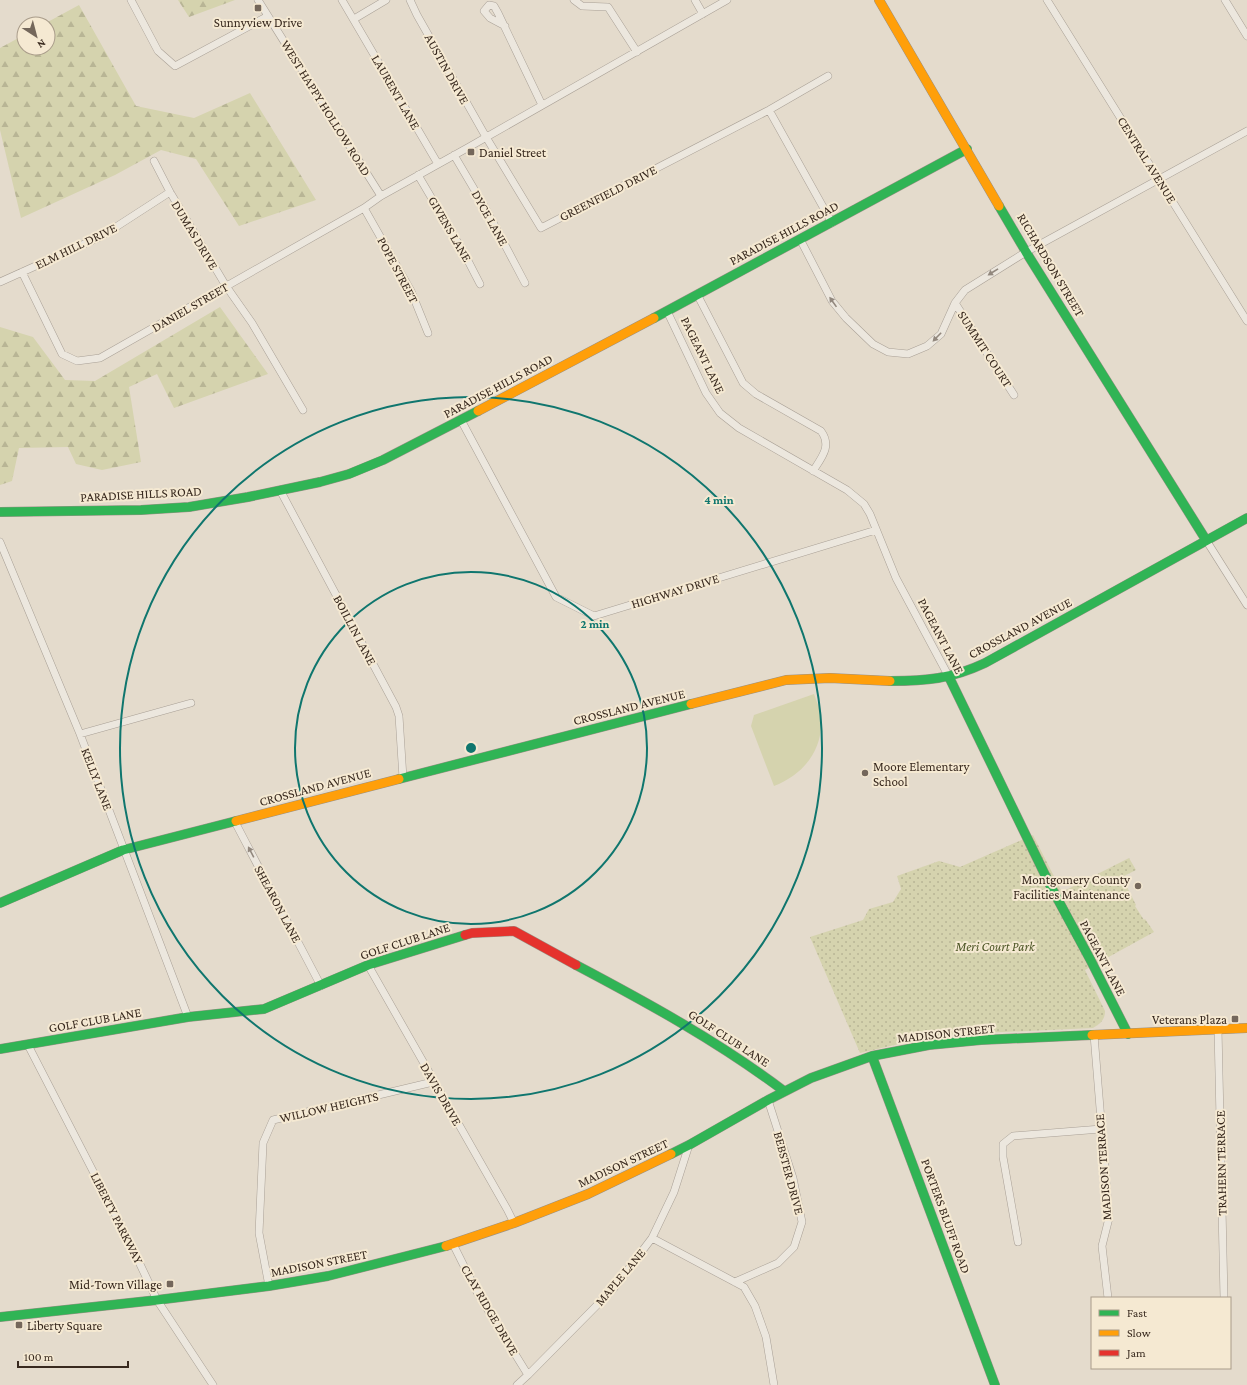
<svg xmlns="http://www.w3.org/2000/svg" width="1247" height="1385" font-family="'Crimson Pro',serif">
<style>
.grass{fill:#d5d3ae}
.forest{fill:url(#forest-firs)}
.park{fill:url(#park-dots)}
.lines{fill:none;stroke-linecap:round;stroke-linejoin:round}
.street-casing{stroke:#a9a096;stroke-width:8}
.fast-casing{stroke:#999085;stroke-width:10}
.slow-casing{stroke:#999085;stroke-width:10}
.jam-casing{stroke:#999085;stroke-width:10}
.street{stroke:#ece7de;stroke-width:7}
.fast{stroke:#30b455;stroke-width:9}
.slow{stroke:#ff9f0a;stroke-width:9}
.jam{stroke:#e5322d;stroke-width:9}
.oneway{fill:#92887e}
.ring{fill:none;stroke:#0f766e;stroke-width:2}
.poi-dot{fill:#74675b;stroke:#f5e9d2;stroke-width:1.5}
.labels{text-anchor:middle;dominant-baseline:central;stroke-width:4;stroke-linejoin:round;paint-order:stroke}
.poi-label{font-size:13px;fill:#38291e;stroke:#f5e9d2;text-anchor:start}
.street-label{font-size:13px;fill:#38291e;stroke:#f5e9d2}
.park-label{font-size:13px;font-style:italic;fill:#4b5424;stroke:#f5e9d2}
.centre{fill:#0f766e;stroke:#f5e9d2;stroke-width:2}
.ring-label{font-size:12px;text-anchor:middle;font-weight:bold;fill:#0f766e;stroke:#f5e9d2;stroke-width:4;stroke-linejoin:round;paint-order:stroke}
</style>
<defs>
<pattern id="forest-firs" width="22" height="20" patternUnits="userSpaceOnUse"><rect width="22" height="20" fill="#d5d3ae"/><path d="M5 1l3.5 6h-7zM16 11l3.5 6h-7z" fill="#b8b595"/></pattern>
<pattern id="park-dots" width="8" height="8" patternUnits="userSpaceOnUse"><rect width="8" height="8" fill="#d5d3ae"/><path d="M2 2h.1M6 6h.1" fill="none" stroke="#b8b595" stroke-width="1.8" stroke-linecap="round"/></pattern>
</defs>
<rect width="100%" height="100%" fill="#e4dbcc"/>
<path class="grass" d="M814,694C816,700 819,706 820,712C826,747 805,774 774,786L751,726L754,715Z"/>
<path class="forest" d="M178,0H235L189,17Z
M79,5L136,106L194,118L250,93L316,200L239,226L196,159L161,150L115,175L21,218L0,130V48L24,35V48H48V24H44Z
M220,307L268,374L174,408L157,374L129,387L141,462L102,470L76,464L68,447L19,448L12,481L0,485V327L33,337L65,380L95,381Z"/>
<path class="park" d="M1033,835L1062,892L1129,858L1136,870L1122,877L1136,905L1135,906L1144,920L1145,919L1154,932L1085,970L1105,1011C1105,1020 1100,1024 1093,1028L959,1034L916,1040L860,1053L810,937L863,920L869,909L893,902L901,889L897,876L939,861L960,867Z"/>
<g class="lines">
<defs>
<path id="street" d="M131,0L158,51L175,66L268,16
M258,0L381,196
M342,0L438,164
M410,0L417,15L486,137L541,228L769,110L828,76
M574,0L582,6L608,7L637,52
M695,0L703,14
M1047,0L1247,321
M1225,0L1247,36
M354,19L386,0
M505,26L490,18L484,11L489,5L494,6L498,13L542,105
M769,110L832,223
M454,155L487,211L525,283
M154,161L170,192L226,286L252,323L303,410
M418,175L464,253L480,284
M364,208L411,291L428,333
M800,239L832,301L846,318L873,344L888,352L908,354L927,346L941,334L955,303L965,290L1026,252L1247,131
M22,272L62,354L77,361L100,358L364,208L381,196L469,147L727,0
M0,282L102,236L170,192
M697,294L743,383L756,394L821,431C832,446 822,457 813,471
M955,303L1014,395
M667,311L706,393L720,413L739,428L847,490L864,504L870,514L896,578L949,677
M461,420L556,597L594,616L876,530
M280,490L396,707L399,716L403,778
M1206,540L1247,605
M0,542L80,734L188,1017
M80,734L191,703
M235,822L321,986
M368,965L507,1209L514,1223
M1218,1029L1224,1298
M1094,1035L1109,1218L1102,1246L1108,1298
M28,1045L129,1241L157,1300L213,1385
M652,1238L744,1287L755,1306L766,1337L774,1385
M1018,1242L1003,1157V1144L1013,1136L1101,1129
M453,1244L478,1294L528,1375
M735,1282L778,1263L794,1247L802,1222L793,1178L768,1100
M269,1286L259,1233L263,1143L273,1120L433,1082
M517,1385L528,1375L614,1288L652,1238L674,1192L689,1145"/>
<path id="fast" d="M999,206L1026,252L1206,540
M654,318L967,149
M0,512L141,510L189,507L248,497L320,482L349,474L383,460L478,411
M949,677L1050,885L1091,961L1128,1034
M890,681C926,681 951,679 985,663L1247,518
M399,779L691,704
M0,903L123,850L236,821
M576,965C648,1003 719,1042 784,1091
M0,1049L188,1017L264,1009L368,965L465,935
M872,1056L995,1385
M671,1154L689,1145L768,1100L811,1078L872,1056L929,1045L981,1040L1092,1035
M0,1317L157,1300L269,1286L328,1276L446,1246"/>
<path id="slow" d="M879,0L999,206
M478,411L654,318
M691,704L786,680L830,678L890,681
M236,821L399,779
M1092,1035L1247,1028
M446,1246L514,1223L588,1194L671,1154"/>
<path id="jam" d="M465,935L472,933L514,931L576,965"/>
</defs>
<use href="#street" class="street-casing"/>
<use href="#fast" class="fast-casing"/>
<use href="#slow" class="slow-casing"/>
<use href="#jam" class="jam-casing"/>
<use href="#street" class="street"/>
<use href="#fast" class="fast"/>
<use href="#slow" class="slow"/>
<use href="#jam" class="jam"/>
</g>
<defs><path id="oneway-solid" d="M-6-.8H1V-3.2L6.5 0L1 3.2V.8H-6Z"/></defs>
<g class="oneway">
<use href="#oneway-solid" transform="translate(993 272) rotate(148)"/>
<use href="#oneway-solid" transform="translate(833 302) rotate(-125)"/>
<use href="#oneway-solid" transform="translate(937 337) rotate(134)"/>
<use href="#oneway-solid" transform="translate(251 852) rotate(-118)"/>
</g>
<g class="ring">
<circle cx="471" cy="748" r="176"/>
<circle cx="471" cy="748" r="351"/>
</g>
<g class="poi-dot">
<rect x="254" y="4" width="8" height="8" rx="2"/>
<rect x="467" y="148" width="8" height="8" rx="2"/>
<circle cx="865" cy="773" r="4"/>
<circle cx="1138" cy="886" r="4"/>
<rect x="1231" y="1015" width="8" height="8" rx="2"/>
<rect x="166" y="1280" width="8" height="8" rx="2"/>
<rect x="15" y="1321" width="8" height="8" rx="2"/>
</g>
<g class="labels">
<g class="poi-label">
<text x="258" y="22" text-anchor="middle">Sunnyview Drive</text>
<text x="479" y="152">Daniel Street</text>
<text x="873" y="766">Moore Elementary<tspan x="873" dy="15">School</tspan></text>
<text x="1130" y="879" text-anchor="end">Montgomery County<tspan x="1130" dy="15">Facilities Maintenance</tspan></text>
<text x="1227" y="1019" text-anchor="end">Veterans Plaza</text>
<text x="162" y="1284" text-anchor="end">Mid-Town Village</text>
<text x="27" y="1325">Liberty Square</text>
</g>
<g class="street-label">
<text transform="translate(447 69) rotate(61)">AUSTIN DRIVE</text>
<text transform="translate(396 92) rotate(60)">LAURENT LANE</text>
<text transform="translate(326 108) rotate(58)">WEST HAPPY HOLLOW ROAD</text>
<text transform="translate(1147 160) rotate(58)">CENTRAL AVENUE</text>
<text transform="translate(608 193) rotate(-27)">GREENFIELD DRIVE</text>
<text transform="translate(490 218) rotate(61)">DYCE LANE</text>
<text transform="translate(450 229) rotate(60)">GIVENS LANE</text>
<text transform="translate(784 233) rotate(-28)">PARADISE HILLS ROAD</text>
<text transform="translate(195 235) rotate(59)">DUMAS DRIVE</text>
<text transform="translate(76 246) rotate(-26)">ELM HILL DRIVE</text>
<text transform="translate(1051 265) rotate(59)">RICHARDSON STREET</text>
<text transform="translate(398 270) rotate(62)">POPE STREET</text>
<text transform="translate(190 307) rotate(-30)">DANIEL STREET</text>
<text transform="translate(985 349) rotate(57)">SUMMIT COURT</text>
<text transform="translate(703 355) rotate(64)">PAGEANT LANE</text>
<text transform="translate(498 386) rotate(-28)">PARADISE HILLS ROAD</text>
<text transform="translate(141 494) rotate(-3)">PARADISE HILLS ROAD</text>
<text transform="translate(675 591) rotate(-17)">HIGHWAY DRIVE</text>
<text transform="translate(1020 628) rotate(-28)">CROSSLAND AVENUE</text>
<text transform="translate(355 630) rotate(62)">BOILLIN LANE</text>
<text transform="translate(941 636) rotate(62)">PAGEANT LANE</text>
<text transform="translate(629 707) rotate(-14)">CROSSLAND AVENUE</text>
<text transform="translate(97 779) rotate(69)">KELLY LANE</text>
<text transform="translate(315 787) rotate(-15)">CROSSLAND AVENUE</text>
<text transform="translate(278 904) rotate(62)">SHEARON LANE</text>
<text transform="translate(405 941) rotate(-18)">GOLF CLUB LANE</text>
<text transform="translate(1103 958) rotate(62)">PAGEANT LANE</text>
<text transform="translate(95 1020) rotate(-10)">GOLF CLUB LANE</text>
<text transform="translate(946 1033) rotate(-6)">MADISON STREET</text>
<text transform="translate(729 1038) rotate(33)">GOLF CLUB LANE</text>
<text transform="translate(441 1094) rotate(60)">DAVIS DRIVE</text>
<text transform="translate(329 1107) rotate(-13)">WILLOW HEIGHTS</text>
<text transform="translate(623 1163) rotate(-25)">MADISON STREET</text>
<text transform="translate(1221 1163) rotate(-91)">TRAHERN TERRACE</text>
<text transform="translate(1103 1167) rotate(-94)">MADISON TERRACE</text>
<text transform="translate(789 1173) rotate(75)">BEBSTER DRIVE</text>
<text transform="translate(946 1216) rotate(70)">PORTERS BLUFF ROAD</text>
<text transform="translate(117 1218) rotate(63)">LIBERTY PARKWAY</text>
<text transform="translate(319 1263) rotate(-11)">MADISON STREET</text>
<text transform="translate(620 1277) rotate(-50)">MAPLE LANE</text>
<text transform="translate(490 1310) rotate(60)">CLAY RIDGE DRIVE</text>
</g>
<g class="park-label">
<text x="995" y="946">Meri Court Park</text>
</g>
</g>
<circle cx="471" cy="748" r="6" class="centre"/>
<g class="ring-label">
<text x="719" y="504">4 min</text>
<text x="595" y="628">2 min</text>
</g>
<rect x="1091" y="1297" width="140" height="72" fill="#f5e9d2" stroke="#a99c8a"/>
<rect x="1099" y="1310" width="20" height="6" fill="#30b455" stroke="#a99c8a"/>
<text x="1127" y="1317" font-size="12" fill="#38291e">Fast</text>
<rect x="1099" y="1330" width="20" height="6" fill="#ff9f0a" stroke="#a99c8a"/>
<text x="1127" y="1337" font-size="12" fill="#38291e">Slow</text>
<rect x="1099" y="1350" width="20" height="6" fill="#e5322d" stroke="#a99c8a"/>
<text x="1127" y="1357" font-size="12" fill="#38291e">Jam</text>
<g transform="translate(36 36) rotate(144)"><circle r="19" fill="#f5e9d2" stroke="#a99c8a"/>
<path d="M0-3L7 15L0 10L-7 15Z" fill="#74675b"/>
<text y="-6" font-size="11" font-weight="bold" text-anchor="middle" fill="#38291e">N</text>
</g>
<path d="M18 1361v6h110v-6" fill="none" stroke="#38291e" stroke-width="2"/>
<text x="24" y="1361" font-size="12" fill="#38291e" stroke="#f5e9d2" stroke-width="3" paint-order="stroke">100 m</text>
</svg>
